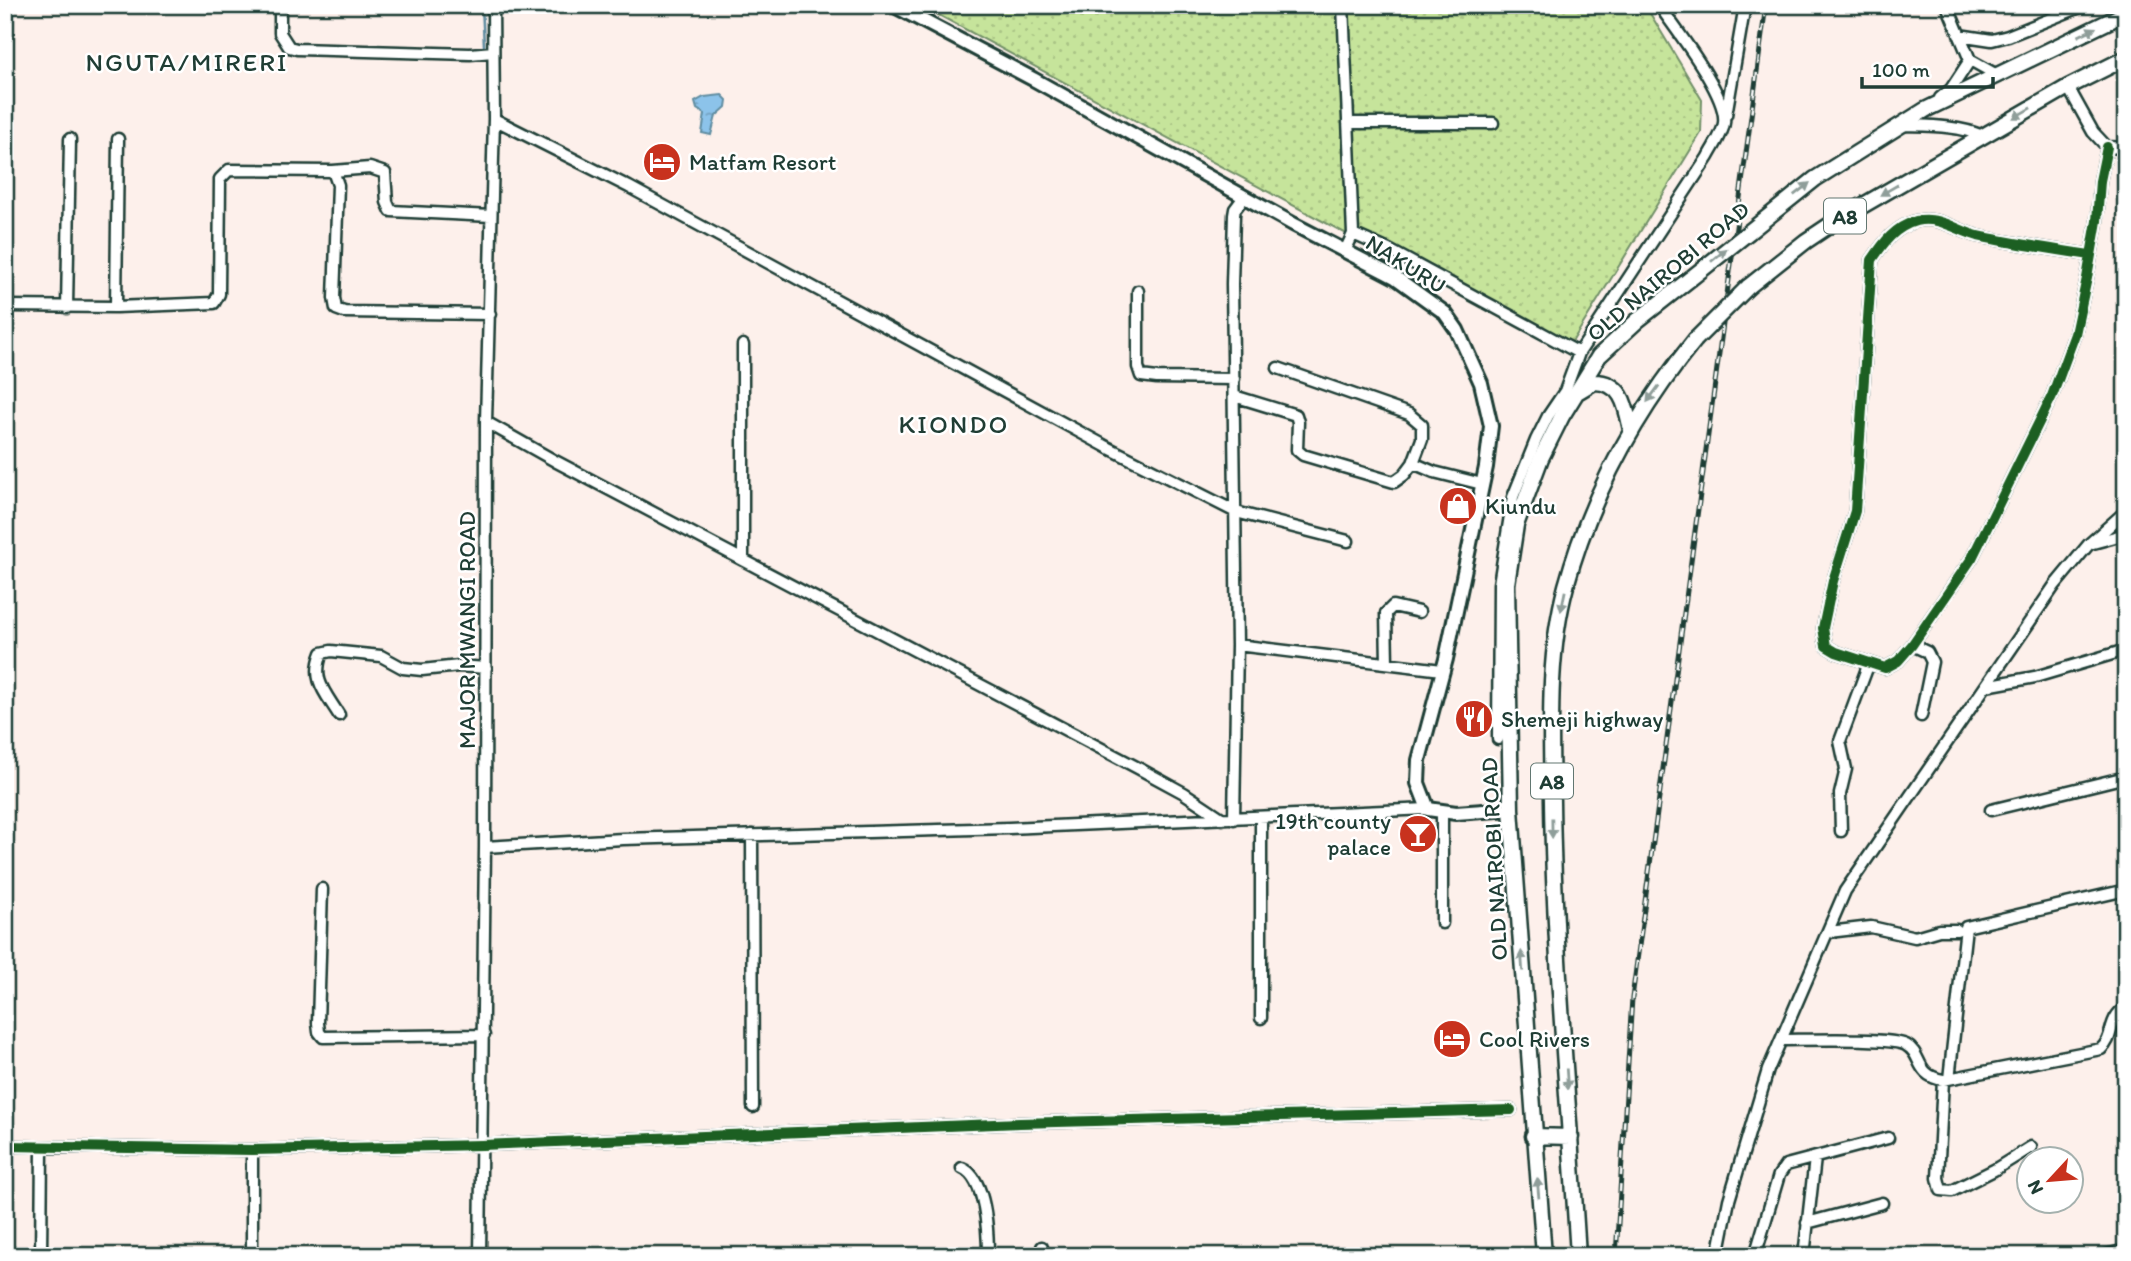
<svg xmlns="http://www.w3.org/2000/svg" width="2131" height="1261" font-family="Itim,sans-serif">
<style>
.grass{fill:url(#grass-dots);stroke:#729068;stroke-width:2}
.water{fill:url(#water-ripples);stroke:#608da1;stroke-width:2}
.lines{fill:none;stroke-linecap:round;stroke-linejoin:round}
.stream{stroke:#608da1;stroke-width:2.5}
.minor-casing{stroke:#1f3d34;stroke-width:15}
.major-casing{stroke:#1f3d34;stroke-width:18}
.highway-casing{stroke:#1f3d34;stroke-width:19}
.minor{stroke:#fff;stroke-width:10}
.major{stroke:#fff;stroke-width:12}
.highway{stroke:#fff;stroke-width:14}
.rail-casing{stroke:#1f3d34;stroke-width:5}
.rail{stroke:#fff;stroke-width:2.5;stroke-dasharray:8;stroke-linecap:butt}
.highway-bridge-casing{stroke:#1f3d34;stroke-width:19;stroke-linecap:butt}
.highway-bridge{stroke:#fff;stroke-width:14}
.cycleway-casing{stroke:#fff;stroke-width:15}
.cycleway{stroke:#1b5e20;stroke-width:10}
.oneway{fill:#8f9e9a}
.labels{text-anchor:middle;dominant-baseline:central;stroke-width:5;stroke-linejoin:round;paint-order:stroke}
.shield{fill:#fff;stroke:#627771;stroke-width:2}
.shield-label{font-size:21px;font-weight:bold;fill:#1f3d34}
.poi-label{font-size:23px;fill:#1f3d34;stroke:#fff;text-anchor:start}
.street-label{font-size:23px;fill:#1f3d34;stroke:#fff}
.quarter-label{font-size:26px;letter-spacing:2px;fill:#1f3d34;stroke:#fff}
</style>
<defs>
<pattern id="grass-dots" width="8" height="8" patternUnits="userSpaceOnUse" patternTransform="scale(1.75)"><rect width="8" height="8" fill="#c6e49b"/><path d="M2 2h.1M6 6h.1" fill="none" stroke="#aac486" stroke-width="1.8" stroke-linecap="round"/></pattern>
<pattern id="water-ripples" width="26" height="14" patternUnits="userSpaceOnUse" patternTransform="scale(1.75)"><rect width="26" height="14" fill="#8cc3ea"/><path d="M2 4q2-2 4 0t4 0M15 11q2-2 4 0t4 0" fill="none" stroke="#72a0be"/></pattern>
</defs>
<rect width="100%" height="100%" fill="#fdf0eb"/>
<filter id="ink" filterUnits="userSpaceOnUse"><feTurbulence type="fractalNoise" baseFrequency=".0143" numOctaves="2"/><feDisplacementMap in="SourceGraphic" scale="14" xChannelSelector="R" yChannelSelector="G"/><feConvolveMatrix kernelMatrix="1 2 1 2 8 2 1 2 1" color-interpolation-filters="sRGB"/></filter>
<g filter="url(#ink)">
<path class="grass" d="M920,5H1645L1702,100L1701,133L1572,342L1356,239Z"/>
<path class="water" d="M722,95L727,100L726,107L716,116L711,135L702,133L705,114L697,109L695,102L704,97Z"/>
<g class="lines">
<path class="stream" d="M482,5L484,46
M2076,1256L2114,1248"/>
<defs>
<path id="minor" d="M280,5V33L289,47L297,49L470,54L493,52
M1343,5L1353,234
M1947,5L1970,60L1997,75
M1959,35L1992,40L2008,36L2085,5
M2068,87L2093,132L2107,147L2126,148
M1940,98L1951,89L1970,60
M1726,115L1745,5
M494,119L629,187L1109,448L1236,512L1348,541
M1348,123H1493
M1901,125C1929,126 1957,125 1983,136
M333,171L370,168L385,173L387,202L391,211L491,216
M1345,251L1353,234L1389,250L1579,353L1708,157C1713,147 1723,134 1724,123C1728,95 1676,30 1659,5
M2090,255C2053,249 2015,244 1978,236C1958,231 1938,215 1916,221C1895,227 1884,242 1872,260L1855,511L1833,581L1823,628L1826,646L1836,652L1885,668L1898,661L1912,645L1972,558L2052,396L2075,334L2087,278L2097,221L2100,181L2107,147
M1138,291V367L1141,376L1157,378L1234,379
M5,306L116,307L214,303L219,294L220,179L229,170L333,171L338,185L334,298L336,309L344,312L490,314
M116,307L118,139
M67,308L70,139
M1278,368L1409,414L1422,425V439L1413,463
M1234,396L1296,415L1298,422L1297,450L1303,455L1394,482L1404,475L1413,463L1434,472L1482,484
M486,422L555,461L1138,768L1184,793L1223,819
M2093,543L2126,534
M743,560V345
M1237,645L1442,670
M1912,645L1927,652L1932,662L1921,716
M1387,663L1386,613L1393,606L1419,612
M1986,686L2035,677L2126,650
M339,715C325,692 311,680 322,653L331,651L381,656L403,668L422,670L459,666L486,668
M1498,739L1499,584L1513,497L1536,440L1548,416L1565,391L1579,353
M1991,810L2126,777
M1442,812V923
M1234,819L1237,645L1232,284L1234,215L1235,209L1244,197
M1841,831L1840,794L1846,769L1840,741L1869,663
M752,835L753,1107
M485,847L623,839L1009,828L1428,809
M322,889L318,1023L319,1032L323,1037L484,1035
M1829,932L1871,927L1915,937L1939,930H1957
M1261,1018V818
M1782,1040C1803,1040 1892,1037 1906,1045C1923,1054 1914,1075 1943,1080L2101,1049C2115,1037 2107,1019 2126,1007
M1949,1079L1966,927L2126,890
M1943,1080L1938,1178L1941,1190L1952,1191L1994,1170L2031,1147
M5,1146L252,1150L482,1145L1020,1123L1511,1110
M252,1150V1256
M962,1168C986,1178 988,1233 988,1256
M1807,1223L1882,1203
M1042,1247L1043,1256
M41,1256L42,1147
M480,1256L485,847L486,422L494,119L493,5
M1718,1256L1729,1200L1768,1070L1845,891L2055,585L2089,544L2126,511
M1755,1256L1779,1175L1786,1165L1888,1138
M1804,1256L1815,1158
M2102,1256L2126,1250"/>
<path id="major" d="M893,5L1033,79L1293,224L1395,277L1445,313L1457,330L1481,383L1491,426L1486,467L1446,659L1419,760L1418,783L1428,809L1456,813L1511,809"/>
<path id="highway" d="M1749,232L1815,179L1925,110L2126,13
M1748,287L1806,241L1836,221L2068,87L2126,58
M1579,391L1594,382C1623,382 1626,407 1631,430
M1533,1136L1571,1137
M1544,1256L1511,809L1507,584L1516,525L1541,458L1562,416L1599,356L1638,320L1690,279
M1578,1256C1569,1104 1554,953 1552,802C1551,730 1547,656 1566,586C1591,494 1635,414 1695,340"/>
</defs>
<use href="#minor" class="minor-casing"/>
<use href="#major" class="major-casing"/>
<use href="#highway" class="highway-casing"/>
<use href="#minor" class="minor"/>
<use href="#major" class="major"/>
<use href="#highway" class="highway"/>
<defs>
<path id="rail" d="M1616,1256L1632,998L1766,5"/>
</defs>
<use href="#rail" class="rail-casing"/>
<use href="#rail" class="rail"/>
<defs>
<path id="highway-bridge" d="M1690,279L1749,232
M1695,340L1748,287"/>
</defs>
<use href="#highway-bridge" class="highway-bridge-casing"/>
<use href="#highway-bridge" class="highway-bridge"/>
<defs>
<path id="cycleway" d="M2090,255C2053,249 2015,244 1978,236C1958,231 1938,215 1916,221C1895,227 1884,242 1872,260L1855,511L1833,581L1823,628L1826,646L1836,652L1885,668L1898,661L1912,645L1972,558L2052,396L2075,334L2087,278L2097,221L2100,181L2107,147
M5,1146L252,1150L482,1145L1020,1123L1511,1110"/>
</defs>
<use href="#cycleway" class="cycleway-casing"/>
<use href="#cycleway" class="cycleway"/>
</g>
<defs><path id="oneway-solid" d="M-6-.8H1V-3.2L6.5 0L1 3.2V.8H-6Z" transform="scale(1.75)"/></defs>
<g class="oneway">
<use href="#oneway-solid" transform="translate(2087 32) rotate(-26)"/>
<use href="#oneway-solid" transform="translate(2022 113) rotate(150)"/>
<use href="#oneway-solid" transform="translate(1802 189) rotate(-38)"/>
<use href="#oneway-solid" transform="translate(1889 190) rotate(150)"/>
<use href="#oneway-solid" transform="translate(1719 255) rotate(-40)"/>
<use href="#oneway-solid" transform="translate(1653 394) rotate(126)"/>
<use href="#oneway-solid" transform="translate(1563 601) rotate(102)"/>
<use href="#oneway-solid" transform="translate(1552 828) rotate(89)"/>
<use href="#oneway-solid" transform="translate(1522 961) rotate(-94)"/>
<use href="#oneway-solid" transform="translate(1567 1079) rotate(86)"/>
<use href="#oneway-solid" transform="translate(1538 1188) rotate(-95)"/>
</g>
</g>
<defs>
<symbol id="hotel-disc" viewBox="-11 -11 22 22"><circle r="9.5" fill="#c8321e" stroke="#fff"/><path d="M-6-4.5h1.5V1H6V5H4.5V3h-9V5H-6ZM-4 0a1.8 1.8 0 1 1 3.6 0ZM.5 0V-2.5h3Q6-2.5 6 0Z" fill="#fff"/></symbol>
<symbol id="shop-disc" viewBox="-11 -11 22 22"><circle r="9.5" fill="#c8321e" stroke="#fff"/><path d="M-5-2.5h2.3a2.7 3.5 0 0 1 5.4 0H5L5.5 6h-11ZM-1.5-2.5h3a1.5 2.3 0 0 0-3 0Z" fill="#fff"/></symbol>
<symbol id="restaurant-disc" viewBox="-11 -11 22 22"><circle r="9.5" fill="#c8321e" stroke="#fff"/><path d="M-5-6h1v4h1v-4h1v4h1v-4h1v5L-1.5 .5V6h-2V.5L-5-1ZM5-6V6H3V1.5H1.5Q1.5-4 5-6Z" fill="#fff"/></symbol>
<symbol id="bar-disc" viewBox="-11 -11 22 22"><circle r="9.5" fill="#c8321e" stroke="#fff"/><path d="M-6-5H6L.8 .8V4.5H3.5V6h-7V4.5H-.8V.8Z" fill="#fff"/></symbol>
</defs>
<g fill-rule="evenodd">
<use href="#hotel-disc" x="640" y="140" width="44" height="44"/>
<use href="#shop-disc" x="1436" y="484" width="44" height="44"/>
<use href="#restaurant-disc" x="1452" y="697" width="44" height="44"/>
<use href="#bar-disc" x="1396" y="812" width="44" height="44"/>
<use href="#hotel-disc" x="1430" y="1017" width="44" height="44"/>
</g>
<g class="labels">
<g class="shield">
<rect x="1824" y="198.5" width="42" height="35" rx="5"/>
<rect x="1531" y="763.5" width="42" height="35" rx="5"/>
</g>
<g class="shield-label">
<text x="1845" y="216">A8</text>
<text x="1552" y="781">A8</text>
</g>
<g class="poi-label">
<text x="689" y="162">Matfam Resort</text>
<text x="1485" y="506">Kiundu</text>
<text x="1501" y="719">Shemeji highway</text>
<text x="1391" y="821" text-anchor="end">19th county<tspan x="1391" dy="26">palace</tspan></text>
<text x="1479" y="1039">Cool Rivers</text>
</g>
<g class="street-label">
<text transform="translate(1406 264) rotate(32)">NAKURU</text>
<text transform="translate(1668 271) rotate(-40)">OLD NAIROBI ROAD</text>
<text transform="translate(467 630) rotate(-90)">MAJOR MWANGI ROAD</text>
<text transform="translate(1494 859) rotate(-93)">OLD NAIROBI ROAD</text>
</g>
<g class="quarter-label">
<text x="187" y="62">NGUTA/MIRERI</text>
<text x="954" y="424">KIONDO</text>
</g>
</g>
<rect width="2131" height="1261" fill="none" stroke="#fff" stroke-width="28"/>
<rect x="14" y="14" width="2103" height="1233" fill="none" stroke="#1f3d34" stroke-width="2.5" filter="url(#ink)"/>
<g transform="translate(2050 1180) rotate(244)"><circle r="33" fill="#ffffff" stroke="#a5b1ae" stroke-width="2"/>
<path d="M0-5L12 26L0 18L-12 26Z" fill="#c8321e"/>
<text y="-10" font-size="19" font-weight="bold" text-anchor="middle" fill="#1f3d34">N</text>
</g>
<path d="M1862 77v10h131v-10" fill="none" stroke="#1f3d34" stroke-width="3.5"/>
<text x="1872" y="77" font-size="21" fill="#1f3d34" stroke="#ffffff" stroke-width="5" paint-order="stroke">100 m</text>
</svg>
